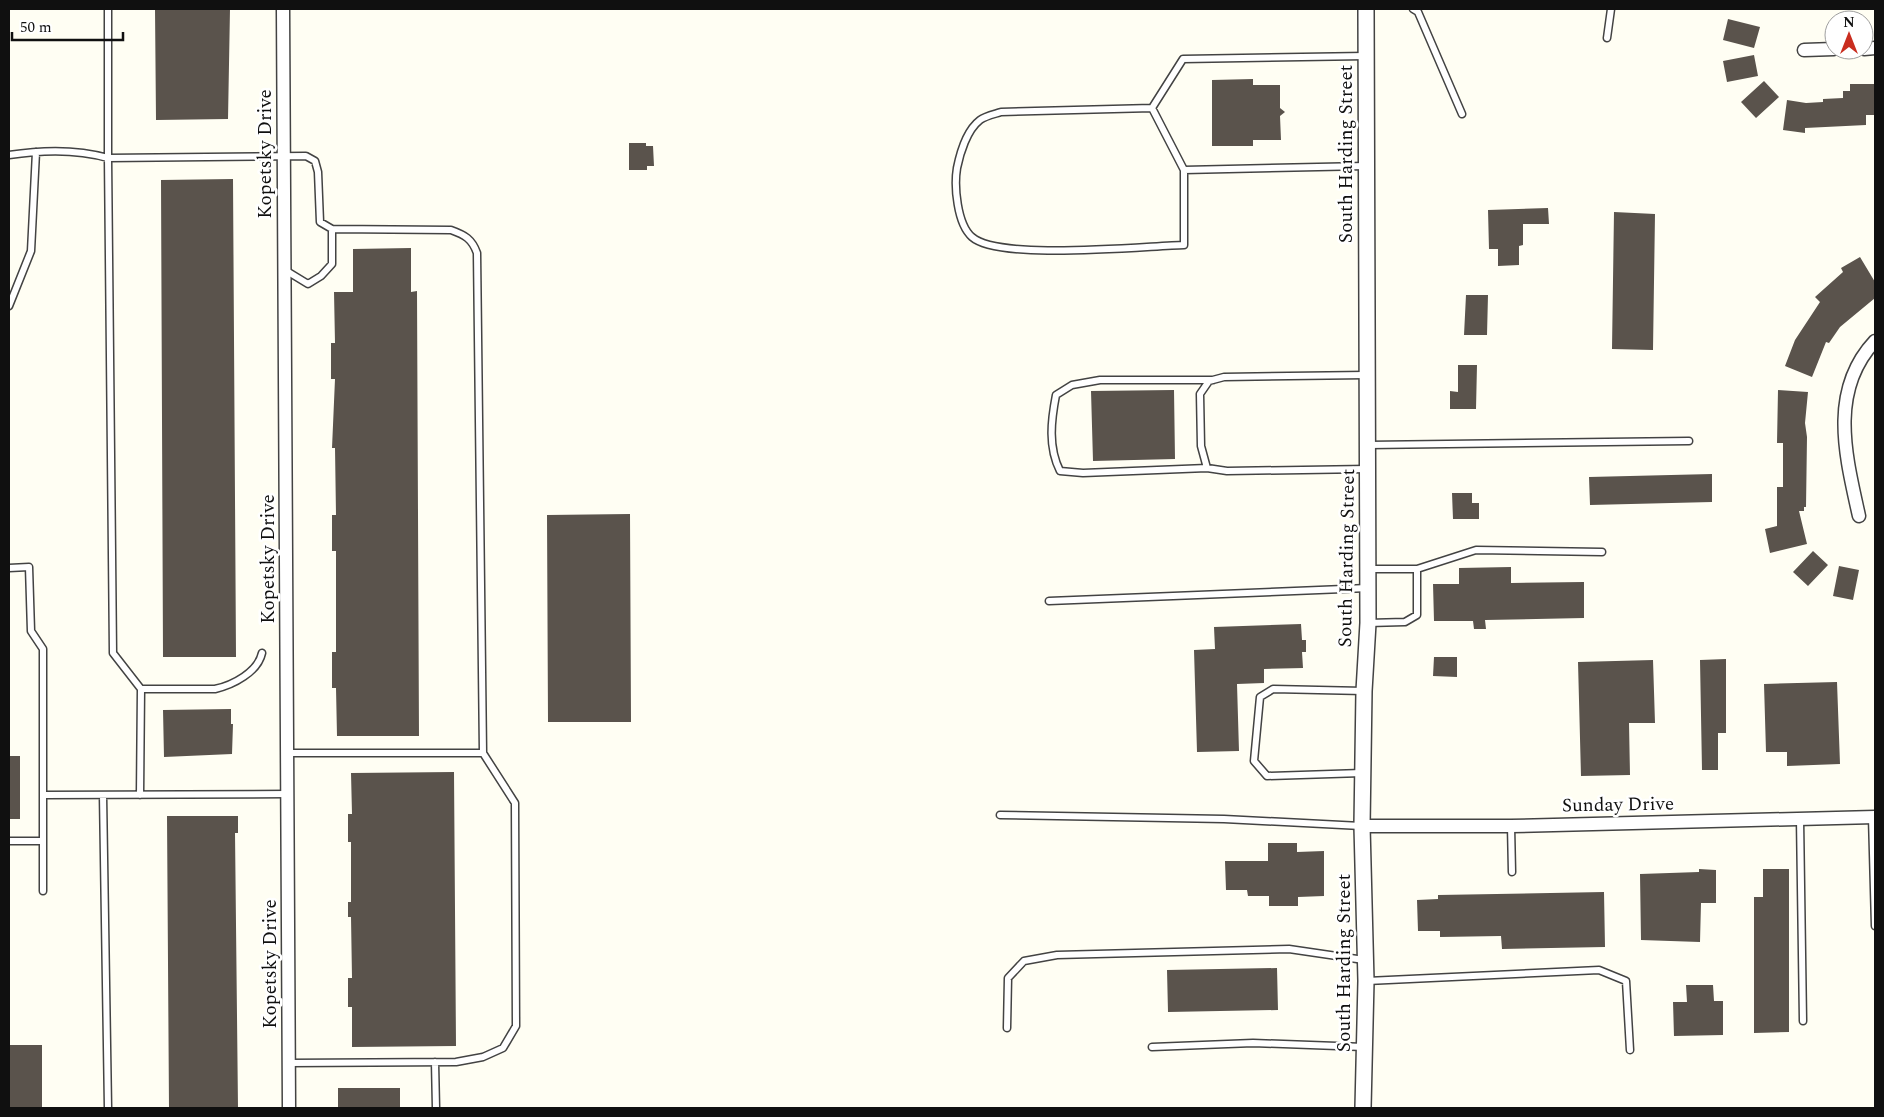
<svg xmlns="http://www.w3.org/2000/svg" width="1884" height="1117" font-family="Spectral,serif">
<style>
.building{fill:#5a534c}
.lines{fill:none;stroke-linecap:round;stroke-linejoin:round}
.service-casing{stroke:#434343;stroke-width:9}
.minor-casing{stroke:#434343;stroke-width:15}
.tertiary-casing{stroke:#434343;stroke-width:18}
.service{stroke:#fff;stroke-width:6}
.minor{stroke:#fff;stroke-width:12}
.tertiary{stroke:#fff;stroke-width:15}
.labels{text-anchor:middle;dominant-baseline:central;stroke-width:5;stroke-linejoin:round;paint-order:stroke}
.street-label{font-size:19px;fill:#101010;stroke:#fff}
</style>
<rect width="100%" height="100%" fill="#fffef3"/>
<path class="building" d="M155,9H230L228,119L156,120Z
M1728,19L1760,27L1754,48L1723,40Z
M1754,55L1758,76L1727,82L1723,61Z
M1253,79V85H1280V108L1285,112L1280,116L1281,140H1253V146H1212V80Z
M1764,81L1779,97L1756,118L1741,102Z
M1850,84H1875V115H1866V125L1805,128V133L1783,130L1787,100L1806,103L1823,102V99L1843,98V91H1850Z
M629,143H646V146H653L654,166H647V170H629Z
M233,179L236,657H163L161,180Z
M1548,208L1549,224H1523V245L1519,246V265L1498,266V249H1489L1488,210Z
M1614,212L1655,214L1653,350L1612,349Z
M411,248V292L417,291L419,736H337L336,688H332V652H336V551H332V515H336L335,448H332L335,379H331V343H335L334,292H353V249Z
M1860,257L1875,282V298L1840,327L1829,343L1826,342L1812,377L1785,366L1795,340L1820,302L1815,297L1843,272L1841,268Z
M1466,295H1488L1487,335H1464Z
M1458,365H1477L1476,409H1450V391L1458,392Z
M1174,390L1175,459L1093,461L1091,391Z
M1778,390L1808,392L1805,423L1807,437L1806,507H1804V511H1799L1807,544L1770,553L1765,529L1777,526V487H1783V443H1777Z
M1712,474V502L1590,505L1589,477Z
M1452,493H1472V503H1479V519H1453Z
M630,514L631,722H548L547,515Z
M1813,551L1828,565L1808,586L1793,572Z
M1839,566L1859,570L1853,600L1833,596Z
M1511,567V583L1584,582V618L1485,620L1486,629H1474L1473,621H1434L1433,584H1459V568Z
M1301,624L1302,640H1306V652H1302L1303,668L1264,669V683L1237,684L1239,751L1197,752L1194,650L1215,649L1214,627Z
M1434,657H1457V677L1433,676Z
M1726,659V733H1718V770H1702L1700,660Z
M1653,660L1655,723H1629L1630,775L1581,776L1578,662Z
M1837,682L1840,764L1787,766V752H1766L1764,684Z
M231,709V724H233L232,754L164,757L163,710Z
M9,756H20V819H9Z
M454,772L456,1046L352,1047V1007H348V978H352L351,917H348V902H351V842H348V814H352L351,773Z
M167,816H238V833H235L238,1108H169Z
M1268,843H1297V852L1324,851V896L1298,897V906H1269V896H1248L1247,890H1226L1225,861H1268Z
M1699,869L1716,870V903H1701L1700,942L1641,940L1640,874L1699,872Z
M1763,869H1789V1032L1754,1033V897H1763Z
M1604,892L1605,947L1502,949L1501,936L1440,937V931H1418L1417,900L1438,899V895Z
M1277,968L1278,1010L1168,1012L1167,970Z
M1686,985H1713L1714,1001H1723V1035L1674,1036L1673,1002H1687Z
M9,1045H42V1108H9Z
M338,1088H400V1108H338Z"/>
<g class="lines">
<defs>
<path id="service" d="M1413,9L1418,12L1462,114
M1607,38L1611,9
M1366,56L1183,59L1152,108L1001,112C995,114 985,116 980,120C967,130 960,153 957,168C954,186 957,224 972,237C999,261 1144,246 1184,245V170L1366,166
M1152,108L1184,170
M9,155C41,150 77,149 108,158V9
M285,270L308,284L321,276L332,264V229
M9,306L31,251L36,152
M1366,375L1224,377L1209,381L1200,394L1201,446L1207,468L1227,471L1368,469
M1368,445L1689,441
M1207,468L1083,473L1060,471C1048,447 1051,421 1056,395L1072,385L1100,380H1213
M9,568L29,567L31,631L43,649V891
M1368,569H1417V615L1405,622L1368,623
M1417,569L1476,550L1602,552
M1049,601L1368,588
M141,689H215C233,685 258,672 262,653
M1362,773L1267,776L1254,761L1260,697L1273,689L1364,691
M43,795L288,794
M103,795L108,1108
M140,795L141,689L113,653L108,158L306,156L315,161L318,172L320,222L332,229L451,230C465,235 472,239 477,253L483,753H288
M1000,815L1224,819L1361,826
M1872,817L1875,926
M1800,819L1803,1021
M1511,826L1512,872
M9,841H43
M1367,981L1599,970L1626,981L1630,1050
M1007,1028L1008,978L1024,961L1057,955L1289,949L1364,960
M1152,1047L1253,1043L1364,1047
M435,1062L436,1108
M289,1063L456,1062L483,1057L503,1048L516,1026L515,803L483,753"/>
<path id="minor" d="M283,9L289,1108
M1864,49L1875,48
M1804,50L1834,49
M1859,516C1846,457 1828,391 1875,341
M1362,826H1511L1875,817"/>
<path id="tertiary" d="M1363,1108L1366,981L1362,826L1364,691L1368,623L1366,9"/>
</defs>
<use href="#service" class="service-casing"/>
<use href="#minor" class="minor-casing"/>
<use href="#tertiary" class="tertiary-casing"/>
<use href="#service" class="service"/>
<use href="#minor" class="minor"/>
<use href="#tertiary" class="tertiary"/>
</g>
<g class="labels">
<g class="street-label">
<text transform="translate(265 154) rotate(-90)">Kopetsky Drive</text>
<text transform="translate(1346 154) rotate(-90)">South Harding Street</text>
<text transform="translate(1347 558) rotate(-89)">South Harding Street</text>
<text transform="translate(268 559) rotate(-90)">Kopetsky Drive</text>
<text transform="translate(1618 805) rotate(-1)">Sunday Drive</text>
<text transform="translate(1344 963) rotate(-90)">South Harding Street</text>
<text transform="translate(270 964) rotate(-90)">Kopetsky Drive</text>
</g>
</g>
<rect width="1884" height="1117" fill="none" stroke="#101010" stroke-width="20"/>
<g transform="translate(1849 35)"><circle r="24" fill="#ffffff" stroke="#9f9f9f"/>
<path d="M0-4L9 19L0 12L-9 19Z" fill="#c92d1f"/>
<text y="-8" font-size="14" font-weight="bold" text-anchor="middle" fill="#101010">N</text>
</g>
<path d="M12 32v8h111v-8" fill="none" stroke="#101010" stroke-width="2.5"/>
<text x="20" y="32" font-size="15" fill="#101010" stroke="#ffffff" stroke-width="4" paint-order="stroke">50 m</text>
</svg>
